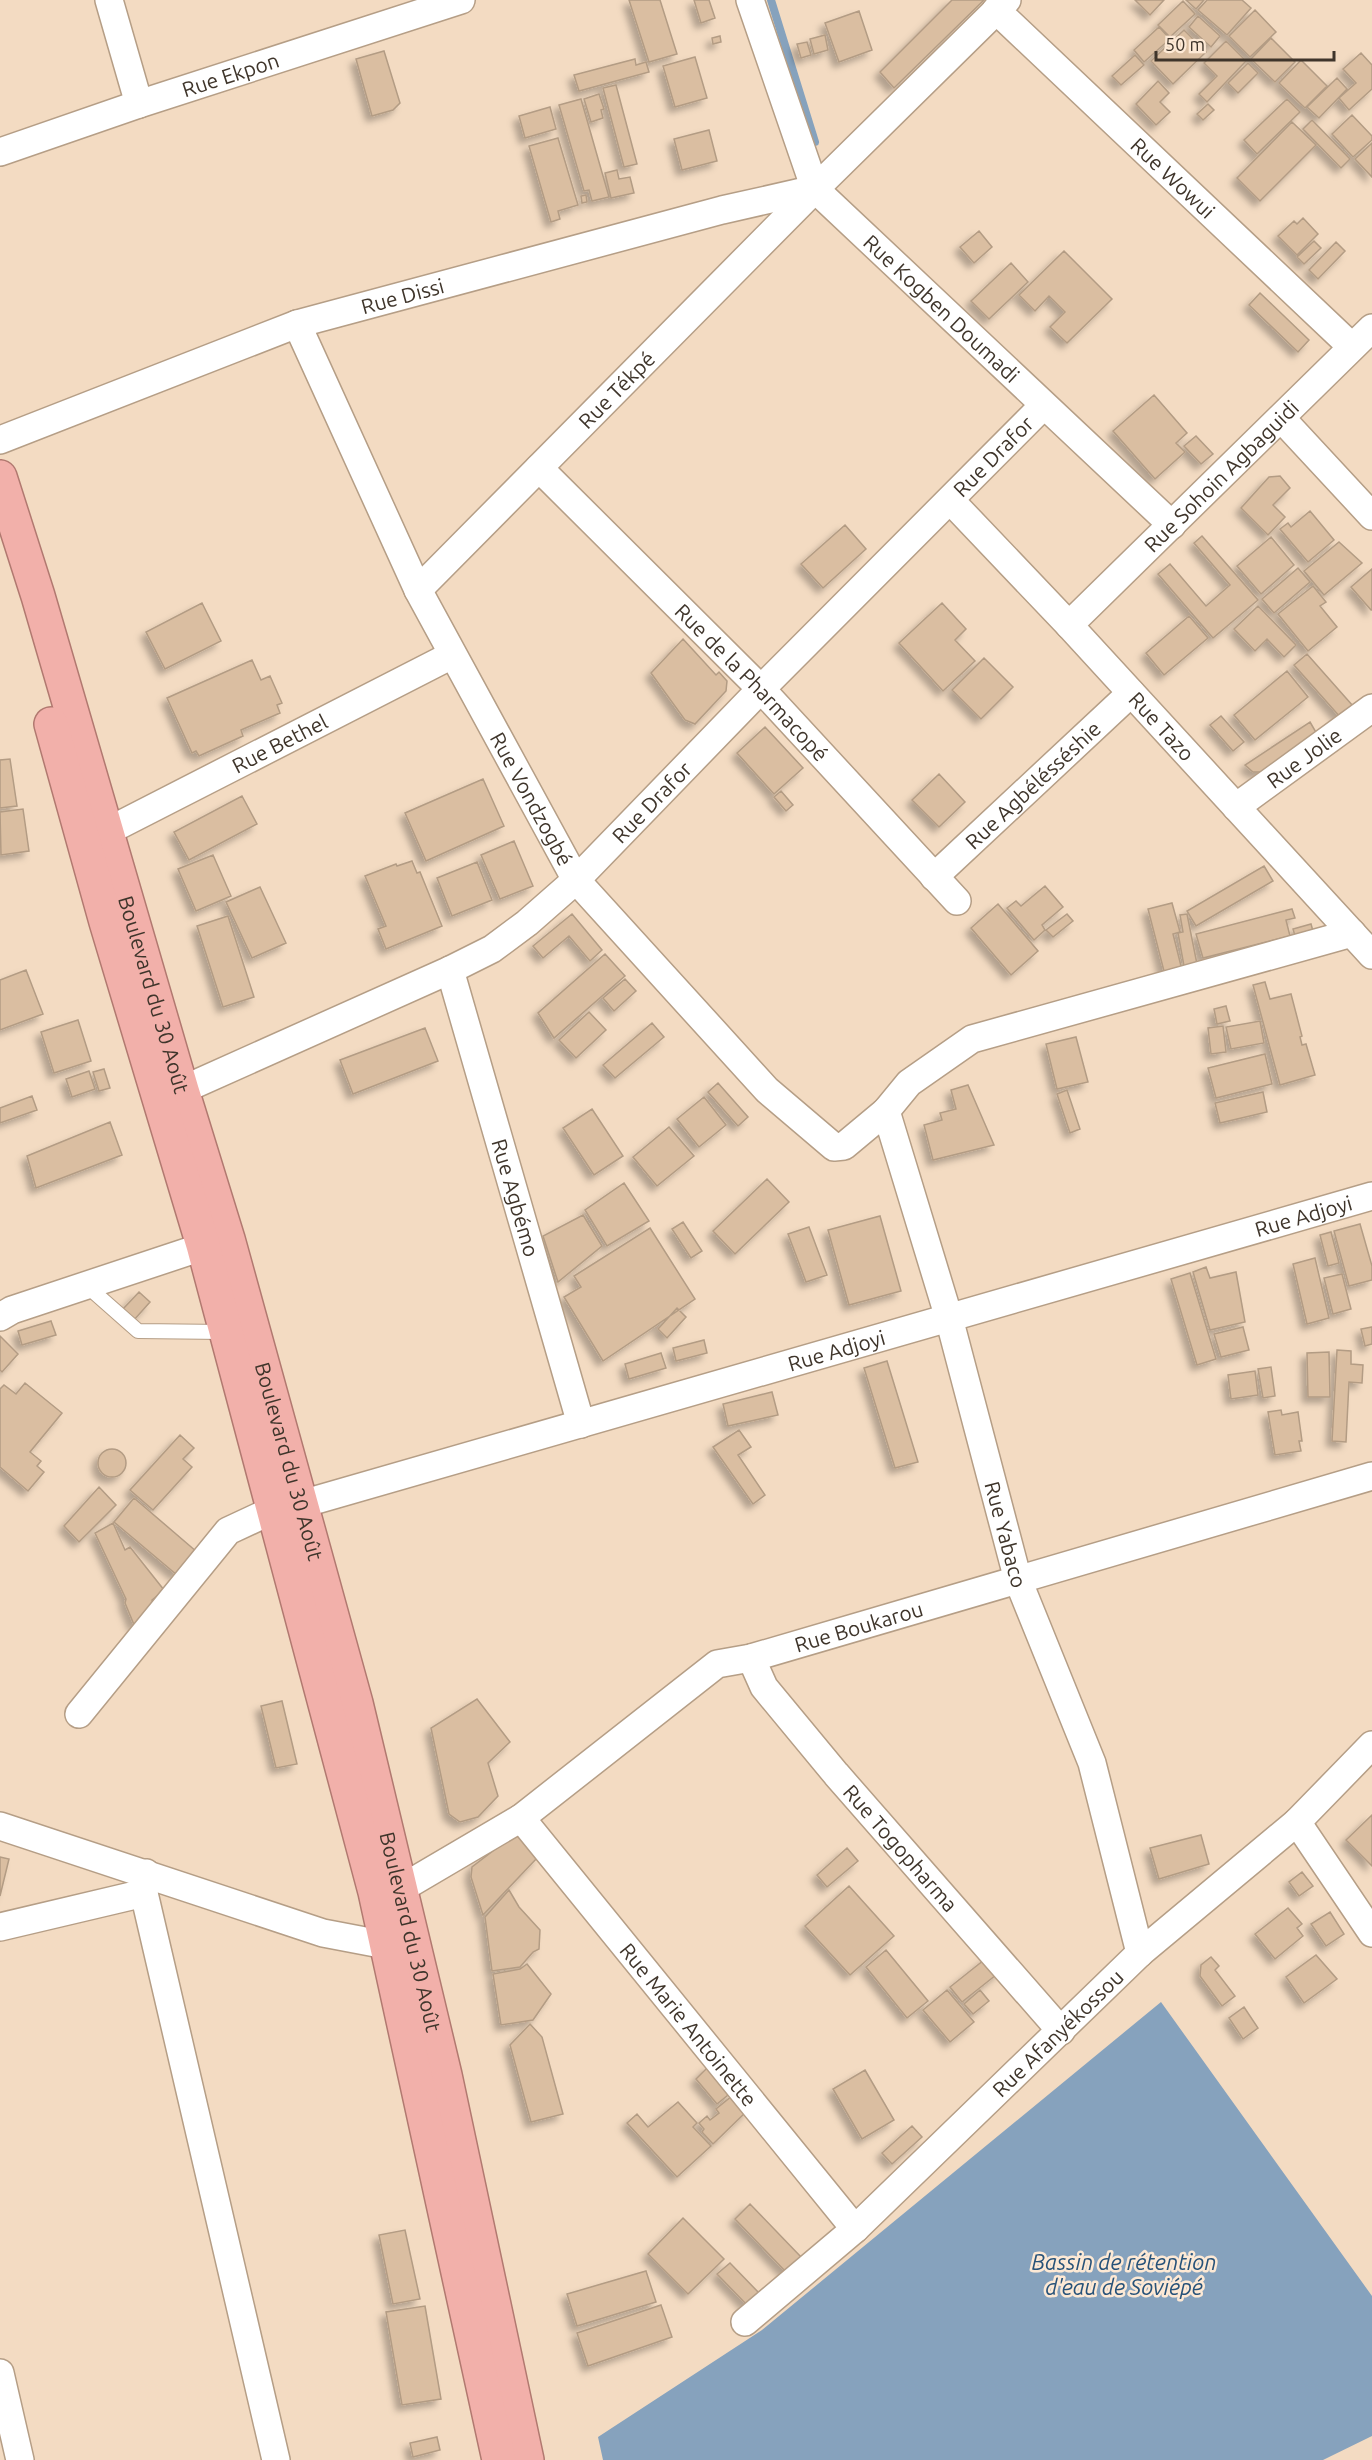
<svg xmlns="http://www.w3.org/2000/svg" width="1372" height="2460" font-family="Ubuntu,sans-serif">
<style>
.water{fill:#86a2bd}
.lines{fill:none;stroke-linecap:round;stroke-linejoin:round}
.stream{stroke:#86a2bd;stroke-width:8}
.building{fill:#dabea1;stroke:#b39c84;stroke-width:1.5;filter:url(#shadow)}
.service-casing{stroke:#b59e86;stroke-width:16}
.minor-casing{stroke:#b59e86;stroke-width:30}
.trunk-casing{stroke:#b17970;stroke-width:36}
.service{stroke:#fff;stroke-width:14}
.minor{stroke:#fff;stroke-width:27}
.trunk{stroke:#f2b0aa;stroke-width:33}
.labels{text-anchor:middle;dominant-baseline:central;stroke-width:5;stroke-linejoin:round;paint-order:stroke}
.street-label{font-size:21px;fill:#3f352b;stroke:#fde9d5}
.water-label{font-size:22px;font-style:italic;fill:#275279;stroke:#fde9d5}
</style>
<defs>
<filter id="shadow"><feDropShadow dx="-5.5" dy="5.5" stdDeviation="3" flood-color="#0004"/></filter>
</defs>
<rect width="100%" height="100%" fill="#f3dbc2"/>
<path class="water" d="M1161,2002L1372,2296V2436L1323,2460H603L598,2437L762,2330Z"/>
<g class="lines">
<path class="stream" d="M771,0L815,142"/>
</g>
<path class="building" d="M629,0H660L677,54L649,62Z
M694,0H709L715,18L701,23Z
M952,0H984L894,88L880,72Z
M1135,0H1164L1150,15Z
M1186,0H1204L1196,9Z
M1207,0H1242L1251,8L1227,35L1198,10Z
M1183,1L1195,14L1170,37L1158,25Z
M1255,10L1276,32L1250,57L1229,36Z
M859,11L872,50L839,62L825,23Z
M1198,16L1220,36L1211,47L1189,27Z
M1159,27L1170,39L1144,62L1134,50Z
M1184,30L1206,52L1173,84L1151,61Z
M825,35L828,50L814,54L810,39Z
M720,36L721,42L713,44L712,38Z
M1271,38L1295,62L1275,82L1251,59Z
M1226,41L1246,61L1207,102L1199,94L1217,76L1204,63Z
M807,42L811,55L801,58L797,44Z
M384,51L400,103L393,110L372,116L356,59Z
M1361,53L1372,65V89L1349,110L1339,98L1356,83L1343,69Z
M1135,55L1144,65L1121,85L1112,76Z
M695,57L707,98L675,107L663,66Z
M635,59L636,65L646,62L649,72L579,91L574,75Z
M1301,60L1327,86L1305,108L1279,83Z
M1248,63L1258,73L1238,93L1228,83Z
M1337,78L1347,89L1319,118L1307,107Z
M1158,81L1169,93L1160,102L1170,112L1156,125L1136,104Z
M616,85L637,164L624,167L603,88Z
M599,94L604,109L601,110L603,118L591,122L584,99Z
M581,99L609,197L592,201L589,190L584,191L559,105Z
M1287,99L1300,112L1257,154L1244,140Z
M1208,104L1214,110L1203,120L1197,114Z
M550,107L556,129L525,138L519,116Z
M1352,115L1372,136V140L1353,157L1332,134Z
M1312,120L1350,159L1341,168L1303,129Z
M1292,122L1316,145L1260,201L1237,178Z
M709,130L717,161L682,170L674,139Z
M558,138L578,205L558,211L560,219L551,222L529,146Z
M1372,143V177L1355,159Z
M617,170L619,179L630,177L634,193L611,198L605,173Z
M586,195L587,202L582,203L581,196Z
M1303,218L1318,234L1297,255L1278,236L1294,221L1297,224Z
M979,231L992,247L974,263L960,247Z
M1314,241L1321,248L1304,264L1297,257Z
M1336,242L1345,251L1318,279L1309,270Z
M1064,251L1112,299L1067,343L1050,327L1065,312L1049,296L1035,311L1019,295Z
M1011,263L1028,282L989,319L971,301Z
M1260,293L1309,340L1298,352L1249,305Z
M1154,395L1187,433L1176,443L1185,452L1155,479L1113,431Z
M1196,436L1213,454L1201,464L1184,446Z
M1280,476L1290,488L1273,505L1285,517L1268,535L1241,508L1269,477Z
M1310,511L1334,540L1308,562L1280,529L1288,523L1291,527Z
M845,525L866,549L823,588L801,564Z
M1202,536L1258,600L1213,638L1158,574L1170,564L1206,606L1230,585L1194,543Z
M1271,537L1294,565L1261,594L1237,566Z
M1339,542L1362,563L1324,595L1304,571Z
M1298,568L1310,582L1274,613L1262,599Z
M1372,569V610H1371L1351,587Z
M1313,586L1326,602L1320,606L1337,627L1308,651L1278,614Z
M202,603L221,641L165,669L146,632Z
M942,603L966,629L955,640L975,661L943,691L899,643Z
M1258,606L1296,645L1284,657L1267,639L1255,651L1234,629Z
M1189,616L1208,638L1164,675L1146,653Z
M683,639L716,675L719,672L727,681L726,691L695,724L685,720L651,673Z
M1307,654L1353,706L1341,718L1294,665Z
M984,658L1013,687L981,719L952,690Z
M252,660L261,680L270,676L282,703L277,705L280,713L241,730L243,736L199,756L196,751L192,753L167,698Z
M1287,671L1308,697L1255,740L1234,715Z
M1221,716L1244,742L1233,751L1210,725Z
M1310,722L1317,734L1262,772H1253L1245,765Z
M765,727L803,768L774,794L737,753Z
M10,759L17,806L0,808V760Z
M939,774L965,802L939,827L912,800Z
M483,779L504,826L426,861L405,813Z
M781,791L793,805L786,811L774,797Z
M242,796L257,824L189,860L174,832Z
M23,809L29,851L1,855L0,812Z
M514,841L533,886L500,899L481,855Z
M213,855L231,896L196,911L178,869Z
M412,861L417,873L420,872L442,926L386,949L378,929L386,926L365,876L396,864L397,866Z
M477,862L492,900L452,916L437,878Z
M1264,866L1273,881L1196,926L1187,911Z
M1045,886L1063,907L1042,925L1045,930L1034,940L1007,908L1016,901L1021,906Z
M260,887L286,943L252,958L226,902Z
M1172,903L1180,932L1173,934L1182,970L1165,975L1148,909Z
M998,904L1038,951L1011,975L971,928Z
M1292,909L1295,918L1286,920L1290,936L1203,958L1196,934Z
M572,914L602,950L590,961L569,936L543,958L533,946Z
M1067,914L1073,921L1053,937L1046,930Z
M1187,914L1197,964L1184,966L1178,933L1183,932L1180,915Z
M228,916L254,997L223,1007L197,926Z
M1311,924L1313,931L1295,936L1293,929Z
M605,954L625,976L554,1038L538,1013Z
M26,970L43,1014L0,1030V980Z
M625,979L636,991L614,1011L603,998Z
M1265,982L1270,999L1291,994L1302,1036L1300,1037L1302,1045L1306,1044L1315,1075L1280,1085L1253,985Z
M1226,1006L1230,1021L1217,1024L1214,1009Z
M589,1012L606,1030L576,1058L559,1040Z
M78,1020L91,1061L54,1073L41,1032Z
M1260,1021L1264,1043L1231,1049L1226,1027Z
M652,1023L664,1037L615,1078L603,1065Z
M1223,1026L1226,1052L1211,1054L1208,1028Z
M425,1028L438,1061L353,1094L340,1060Z
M1076,1037L1088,1082L1057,1089L1046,1044Z
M1265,1054L1272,1084L1216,1098L1208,1068Z
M104,1069L110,1088L99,1091L93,1072Z
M89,1071L95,1089L72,1097L66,1079Z
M718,1083L748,1117L738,1126L708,1092Z
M968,1085L994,1145L933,1160L924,1125L942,1120L940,1113L956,1109L951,1090Z
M1067,1090L1080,1129L1070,1133L1057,1094Z
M1263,1092L1267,1112L1220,1123L1215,1103Z
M32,1096L37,1110L0,1123V1108Z
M704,1097L726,1125L699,1147L677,1119Z
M592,1109L623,1156L594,1175L563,1128Z
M110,1122L122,1155L36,1188L27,1156Z
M669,1127L694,1156L657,1186L633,1157Z
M767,1179L789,1202L735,1254L713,1231Z
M624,1183L649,1221L607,1246L585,1210Z
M583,1215L602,1246L558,1282L543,1236Z
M880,1216L901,1291L849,1305L828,1230Z
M683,1222L702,1251L691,1258L672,1229Z
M1360,1224L1372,1266V1280L1349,1286L1334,1231Z
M809,1227L827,1275L806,1282L788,1234Z
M650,1228L695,1299L603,1361L564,1297L581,1287L574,1276Z
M1331,1232L1339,1263L1328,1266L1320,1235Z
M1315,1258L1329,1318L1307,1324L1293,1264Z
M1206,1267L1210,1278L1236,1272L1245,1322L1210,1330L1193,1272Z
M1190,1273L1216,1359L1197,1365L1171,1279Z
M1342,1274L1351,1309L1333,1314L1324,1278Z
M139,1292L150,1302L134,1320L123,1309Z
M677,1308L686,1317L667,1338L658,1329Z
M51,1321L56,1335L22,1345L18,1331Z
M1243,1327L1249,1350L1221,1357L1214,1334Z
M1372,1327V1344L1365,1346L1361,1329Z
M0,1336L18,1354L2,1372L0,1370Z
M704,1340L707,1353L676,1361L673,1348Z
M1337,1350L1351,1351V1364L1363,1365L1362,1383L1349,1382L1346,1442L1332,1441Z
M1329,1352L1330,1397H1308L1307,1353Z
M661,1353L666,1368L629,1379L625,1364Z
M887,1361L918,1462L895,1468L864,1368Z
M1271,1367L1275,1396L1263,1398L1258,1369Z
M1255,1371L1258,1395L1231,1399L1228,1375Z
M25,1383L62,1413L30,1452L41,1461L37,1466L44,1472L28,1491L0,1467V1389L4,1385L16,1394Z
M772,1392L778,1415L728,1426L723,1404Z
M1281,1410L1282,1415L1298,1412L1302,1441H1299L1301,1451L1275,1455L1268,1412Z
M739,1430L751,1447L738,1455L765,1495L753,1504L713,1447Z
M180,1435L194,1448L183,1459L192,1467L153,1510L130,1490Z
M98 1463a14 14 0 1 1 28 0a14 14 0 1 1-28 0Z
M99,1487L116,1505L79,1542L64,1526Z
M134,1498L197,1552L177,1575L114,1522Z
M113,1523L125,1550L130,1547L164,1590L152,1600L155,1604L135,1627L125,1603L126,1599L95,1533Z
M477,1699L510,1742L488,1763L498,1796L478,1817L460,1822L449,1814L431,1728Z
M282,1701L297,1764L276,1768L261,1706Z
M1372,1815V1866L1346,1840Z
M515,1834L524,1837L538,1857L483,1915L471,1877L472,1867Z
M1201,1835L1209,1864L1159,1879L1150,1848Z
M847,1848L858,1861L827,1887L817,1875Z
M0,1857L9,1859L0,1896Z
M1302,1872L1313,1886L1299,1896L1289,1882Z
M849,1886L894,1936L850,1975L805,1926Z
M509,1890L519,1907L540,1930L539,1949L533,1952L520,1967L492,1971L485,1917Z
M1288,1908L1302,1924L1297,1928L1303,1936L1275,1959L1255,1934Z
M1330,1912L1344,1934L1326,1946L1311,1924Z
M886,1950L928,2001L907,2018L866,1967Z
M1316,1955L1337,1979L1304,2003L1286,1977Z
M989,1956L1001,1971L962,2002L950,1987Z
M1211,1957L1219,1966L1215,1970L1235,1996L1222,2006L1200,1976L1201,1965Z
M527,1964L551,1994L533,2020L501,2025L493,1974L520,1969Z
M947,1990L974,2022L950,2042L923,2010Z
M980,1990L989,2001L973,2014L964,2004Z
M1244,2007L1258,2028L1243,2039L1229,2018Z
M530,2024L542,2037L563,2114L531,2122L510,2045Z
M710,2065L733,2091L717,2104L696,2079Z
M865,2070L894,2120L862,2139L833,2089Z
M732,2096L749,2109L713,2144L702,2132L704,2129L699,2123L707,2116L710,2120L719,2113L716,2109Z
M678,2102L697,2123L693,2127L711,2146L677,2177L627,2123L637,2114L648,2127Z
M912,2126L922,2137L892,2164L882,2153Z
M750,2204L802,2258L787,2273L735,2219Z
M683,2218L724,2259L688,2294L648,2254Z
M405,2230L420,2299L393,2304L379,2235Z
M730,2263L760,2294L748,2306L717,2274Z
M646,2271L656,2302L577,2326L567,2294Z
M661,2305L672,2337L588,2366L577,2333Z
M425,2306L441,2399L402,2405L386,2312Z
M437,2437L440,2450L413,2457L410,2443Z"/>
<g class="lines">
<defs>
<path id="service" d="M87,1286L138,1331L224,1332"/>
<g id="minor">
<path d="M109,0L139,104"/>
<path id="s1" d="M750,0L815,189L1172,525"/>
<path id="s2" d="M996,10L1352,347"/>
<path id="s3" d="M0,152L139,104L461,0"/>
<path id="s4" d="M297,324L418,590L576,880L767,1090L834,1147L844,1146L886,1111L909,1083L972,1039L1352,933"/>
<path d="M1281,418L1372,516"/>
<path id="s5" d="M0,440L297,324L722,210L815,189"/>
<path id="s6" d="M539,468L761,689L957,901"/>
<path id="s7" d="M950,500L1069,625L1372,955"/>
<path id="s8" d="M418,590L815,189L1007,0"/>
<path id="s9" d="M1069,625L1372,328"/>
<path id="s10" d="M1236,807L1372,708"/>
<path id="s11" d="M106,832L452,655"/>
<path id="s12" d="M934,877L1131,693"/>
<path id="s13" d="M450,970L581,1424"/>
<path id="s14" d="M182,1090L450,970L492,949L527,923L576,880L761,689L1043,406"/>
<path id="s15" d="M886,1111L949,1318L1018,1580L1092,1763L1140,1953"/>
<path d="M0,1317L12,1310L223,1240"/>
<path id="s16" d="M302,1504L1372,1196"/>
<path id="s17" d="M751,1658L764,1687L836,1774L1061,2031"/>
<path d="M79,1714L228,1531L273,1510"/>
<path id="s18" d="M521,1818L855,2229"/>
<path d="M1297,1822L1372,1933"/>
<path d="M0,1826L323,1933L386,1945"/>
<path d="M146,1873L144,1893L276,2460"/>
<path id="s19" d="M402,1888L521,1818L717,1664L751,1658L1372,1476"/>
<path d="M0,1927L144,1893"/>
<path id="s20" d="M745,2322L855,2229L1140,1953L1297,1822L1372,1745"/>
<path d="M0,2373L20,2460"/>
</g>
<g id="trunk">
<path id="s21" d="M0,477L38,596L182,1090L228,1239L356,1703L445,2075L527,2460"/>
<path d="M51,724L106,922L203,1245L375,1892L499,2460"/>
</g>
</defs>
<use href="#service" class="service-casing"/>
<use href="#minor" class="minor-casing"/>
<use href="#trunk" class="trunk-casing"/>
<use href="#service" class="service"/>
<use href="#minor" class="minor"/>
<use href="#trunk" class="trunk"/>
</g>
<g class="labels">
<g class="street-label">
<text stroke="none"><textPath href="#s3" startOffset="243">Rue Ekpon</textPath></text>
<text stroke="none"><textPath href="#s2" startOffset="244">Rue Wowui</textPath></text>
<text stroke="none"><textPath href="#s5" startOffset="428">Rue Dissi</textPath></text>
<text stroke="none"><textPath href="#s1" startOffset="374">Rue Kogben Doumadi</textPath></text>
<text stroke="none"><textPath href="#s8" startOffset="282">Rue Tékpé</textPath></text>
<text stroke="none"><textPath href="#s14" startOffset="1044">Rue Drafor</textPath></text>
<text stroke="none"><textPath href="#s9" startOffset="213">Rue Sohoin Agbaguidi</textPath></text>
<text stroke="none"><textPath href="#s6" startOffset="302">Rue de la Pharmacopé</textPath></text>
<text stroke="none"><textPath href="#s7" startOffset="310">Rue Tazo</textPath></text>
<text stroke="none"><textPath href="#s11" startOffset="195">Rue Bethel</textPath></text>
<text stroke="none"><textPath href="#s10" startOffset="84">Rue Jolie</textPath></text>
<text stroke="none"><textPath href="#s12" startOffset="135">Rue Agbélésséshie</textPath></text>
<text stroke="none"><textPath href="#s4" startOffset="530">Rue Vondzogbé</textPath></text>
<text stroke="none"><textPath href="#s14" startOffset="558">Rue Drafor</textPath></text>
<text stroke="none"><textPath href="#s21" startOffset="540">Boulevard du 30 Août</textPath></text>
<text stroke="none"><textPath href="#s13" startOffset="237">Rue Agbémo</textPath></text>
<text stroke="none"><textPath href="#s16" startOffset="1042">Rue Adjoyi</textPath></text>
<text stroke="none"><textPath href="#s16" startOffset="556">Rue Adjoyi</textPath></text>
<text stroke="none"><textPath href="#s21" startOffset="1026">Boulevard du 30 Août</textPath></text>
<text stroke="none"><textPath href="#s15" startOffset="440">Rue Yabaco</textPath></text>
<text stroke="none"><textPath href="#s19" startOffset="534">Rue Boukarou</textPath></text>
<text stroke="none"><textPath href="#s17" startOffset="243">Rue Togopharma</textPath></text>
<text stroke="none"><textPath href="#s21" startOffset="1512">Boulevard du 30 Août</textPath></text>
<text stroke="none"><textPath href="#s18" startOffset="266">Rue Marie Antoinette</textPath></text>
<text stroke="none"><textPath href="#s20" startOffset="426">Rue Afanyékossou</textPath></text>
</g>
<g class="water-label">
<text x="1124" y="2261">Bassin de rétention<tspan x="1124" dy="25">d'eau de Soviépé</tspan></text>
</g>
</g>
<path d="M1156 51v9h178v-9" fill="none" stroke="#3f352b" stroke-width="3"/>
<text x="1165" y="51" font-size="18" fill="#3f352b" stroke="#fde9d5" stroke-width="4.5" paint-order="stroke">50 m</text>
</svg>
